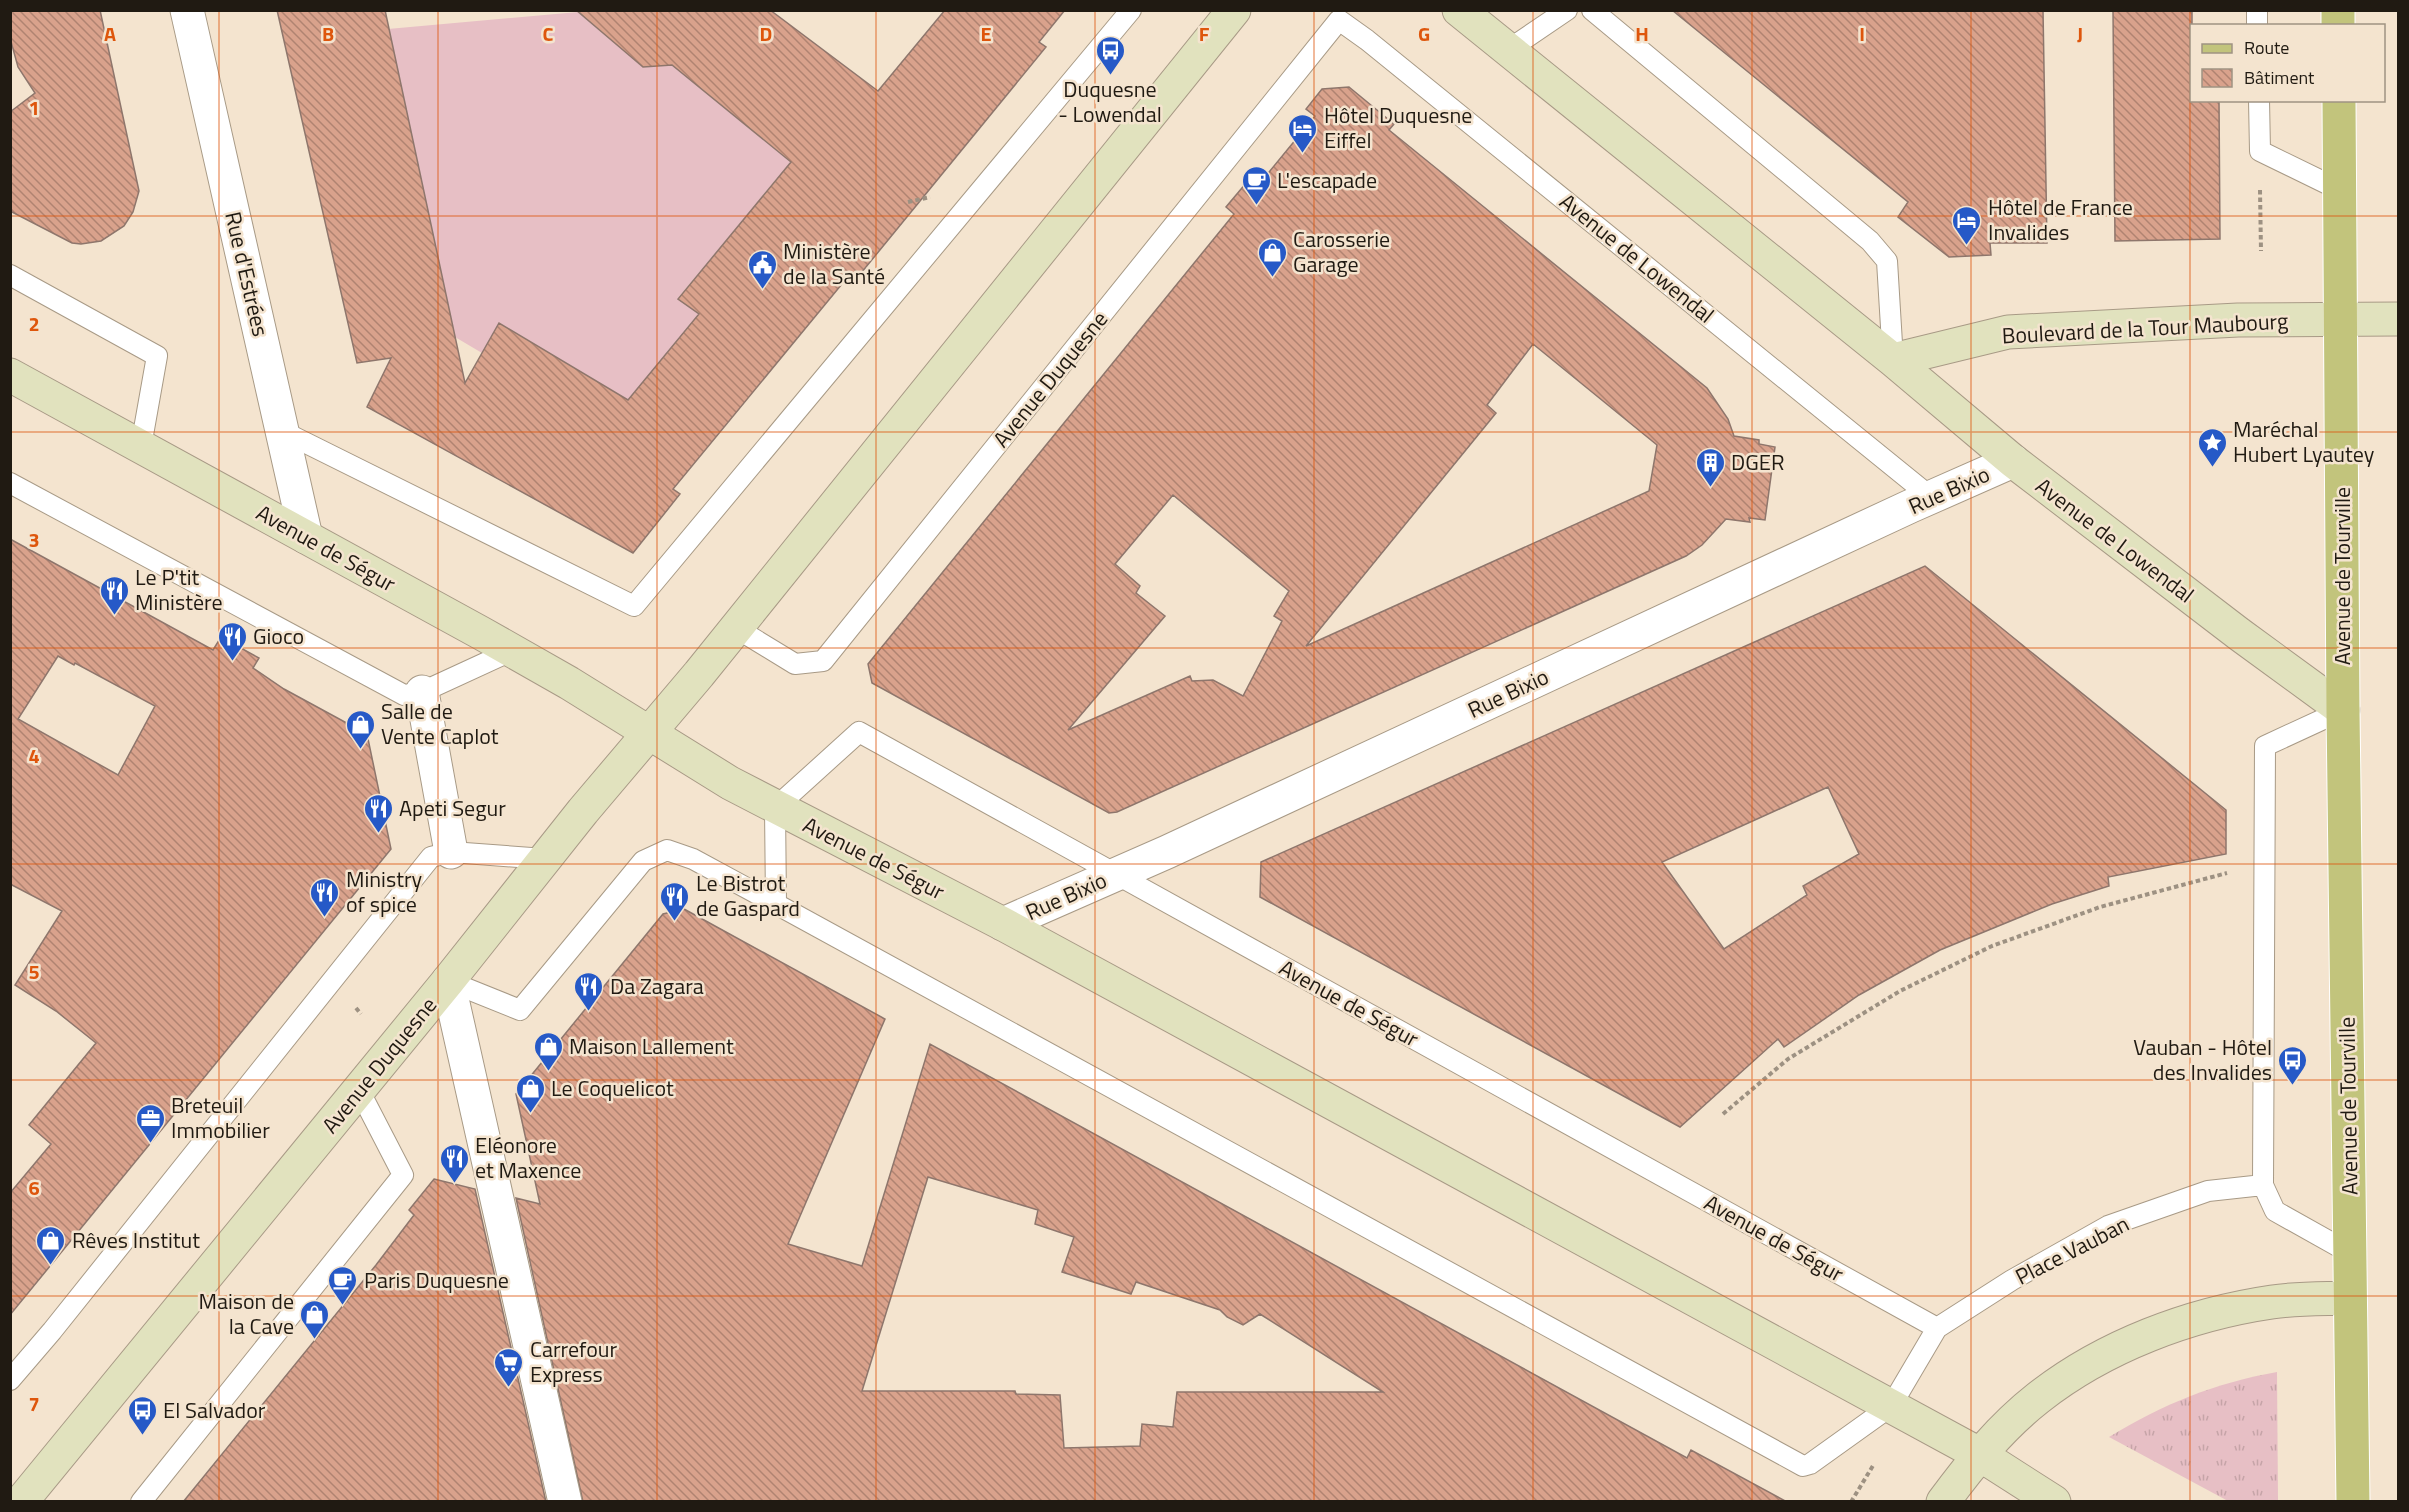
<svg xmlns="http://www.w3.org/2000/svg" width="2409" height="1512" font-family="'Titillium Web',sans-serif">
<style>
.grass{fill:url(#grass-tufts)}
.garden{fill:#e7bfc5}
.building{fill:url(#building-back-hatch);stroke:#8e766c;stroke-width:1.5;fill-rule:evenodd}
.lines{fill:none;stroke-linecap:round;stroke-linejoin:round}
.lane-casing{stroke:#a89a86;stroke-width:22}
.street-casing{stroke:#a89a86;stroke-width:35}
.secondary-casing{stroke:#a89a86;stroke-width:35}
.primary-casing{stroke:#fff;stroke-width:35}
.path{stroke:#9d9182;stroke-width:4;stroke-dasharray:4.5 3;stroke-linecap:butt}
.lane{stroke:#fff;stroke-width:20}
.street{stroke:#fff;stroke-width:33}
.secondary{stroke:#e1e2be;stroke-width:33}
.primary{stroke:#c2c47c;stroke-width:33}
.grid{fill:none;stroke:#de560c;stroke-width:1.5;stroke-opacity:0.55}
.labels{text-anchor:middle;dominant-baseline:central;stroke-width:5;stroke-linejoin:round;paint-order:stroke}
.poi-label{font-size:22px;fill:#201a12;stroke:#f4e4cf;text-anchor:start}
.street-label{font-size:22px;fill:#201a12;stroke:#f4e4cf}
.grid-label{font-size:20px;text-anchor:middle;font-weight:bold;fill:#de560c;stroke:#f4e4cf;stroke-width:5;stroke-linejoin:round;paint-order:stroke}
</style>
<defs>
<pattern id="grass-tufts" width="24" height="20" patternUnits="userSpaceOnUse" patternTransform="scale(1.5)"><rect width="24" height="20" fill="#e7bfc5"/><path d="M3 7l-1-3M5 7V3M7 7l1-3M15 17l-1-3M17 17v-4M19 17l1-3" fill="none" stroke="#c6a4a8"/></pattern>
<pattern id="building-back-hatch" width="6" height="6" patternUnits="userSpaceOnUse" patternTransform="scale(1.5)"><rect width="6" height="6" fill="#d9a28c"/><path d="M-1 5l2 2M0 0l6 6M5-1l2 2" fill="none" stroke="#b08371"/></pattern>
</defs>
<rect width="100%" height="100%" fill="#f4e4cf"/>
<path class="grass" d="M2277,1372L2278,1501H2228L2109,1437C2163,1404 2215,1383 2277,1372Z"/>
<path class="garden" d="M578,12L643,67L672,65L809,177L777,178L760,199L779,214L745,218L678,298L699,314L628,400L499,323L482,353L455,337L388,29Z"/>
<path class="building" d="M10,10H100L139,191L133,212L124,226L101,241L81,244L72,243L10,211V112L35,93L18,67L10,38Z
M277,10H385L465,383L499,323L628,400L699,314L678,299L791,162L672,65L643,67L576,10H770L878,91L945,10H1065L1039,42L1046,47L857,278L851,273L673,489L680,494L633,553L367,407L391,358L357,363Z
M1672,10H2043L2047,243H1990L1991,255L1949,257L1898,217L1908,202Z
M2113,10H2192V100H2219L2220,239L2115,241Z
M1349,87L1394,124L1389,130L1707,388L1728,419L1734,436L1759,440V444L1775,447L1765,520L1749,518L1750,522L1726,519L1702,545L1686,556L1117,812L1109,813L872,683L868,664L1234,214L1226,207L1257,170L1265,177L1315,116L1306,109L1322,89ZM1533,344L1657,445L1649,491L1306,646L1496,413L1487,405ZM1173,495L1289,591L1274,616L1282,621L1243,696L1213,680L1192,681L1190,676L1068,730L1165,616L1136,593L1140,586L1115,564Z
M10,539L213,650L221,637L259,658L253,668L284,689L367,734L391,849L10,1315V1193L51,1144L29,1125L96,1043L56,1011L15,985L62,911L10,884ZM58,656L74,665L75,663L155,706L118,775L18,719Z
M1925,566L2226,810V854L2108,877L2109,886L2052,904L1940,950L1859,995L1784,1047L1778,1039L1680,1127L1260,897L1261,862ZM1828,787L1859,854L1803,886L1807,895L1724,949L1662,862Z
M684,909L885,1019L788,1244L862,1266L930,1044L1687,1458L1691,1450L1787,1502H583L516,1198L540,1204L516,1094L663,914ZM928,1177L1038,1210L1035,1224L1074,1237L1062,1272L1131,1294L1136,1282L1220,1310L1227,1317L1243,1325L1260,1314L1383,1392H1177L1173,1427L1142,1424L1140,1446L1064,1448L1060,1395L1016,1394L1015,1391H862Z
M434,1179L475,1189L546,1502H183L376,1265L414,1215L409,1210Z"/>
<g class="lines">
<defs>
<path id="lane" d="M1592,10L1870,241L1887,261L1893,360
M2257,10V26
M1339,20L1367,40L1932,498
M1508,50L1567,10
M2259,100L2260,151L2340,190
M10,275L157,356L141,446
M282,431L634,606L1131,10
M10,483L404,695L422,692L511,651
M736,628L795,664L823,661L1339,20
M2343,710L2265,746L2263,1185L2275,1211L2350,1253
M776,904L775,808L859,732L1937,1328
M448,981L520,1010L643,861L667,850L693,859L776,904L1803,1466L1810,1464L1891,1406L1937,1328L2012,1280L2108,1226L2208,1191L2263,1185
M10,1380L52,1331L431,857L451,852L545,859
M141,1502L403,1175L359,1090"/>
<path id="street" d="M187,10L306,537
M422,692L451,852
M1003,924L1167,852L1911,506L2013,461
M448,981L565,1502"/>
<path id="secondary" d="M1459,10L1893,360L2013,461L2239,634L2343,710
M1893,360L2008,332L2238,320L2398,319
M10,375L481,633L569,683L730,783L1003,924L1979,1454L2054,1502
M21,1502L448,981L583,811L699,674L1234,10
M1943,1502C1971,1464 2001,1427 2038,1398C2104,1346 2190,1314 2272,1302C2298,1298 2324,1299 2350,1298"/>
<path id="primary" d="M2338,10V26
M2339,100L2343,710L2353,1502"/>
</defs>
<use href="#lane" class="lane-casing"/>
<use href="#street" class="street-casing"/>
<use href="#secondary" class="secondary-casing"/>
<use href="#primary" class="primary-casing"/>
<path class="path" d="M2260,190L2261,251
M908,202L930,197
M356,1008L361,1014
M1723,1114L1788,1059L1900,991L1992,946L2100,907L2227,873
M1851,1502L1874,1464"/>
<use href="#lane" class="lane"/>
<use href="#street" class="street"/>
<use href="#secondary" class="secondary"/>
<use href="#primary" class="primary"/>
</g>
<path class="grid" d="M219,10V1502M438,10V1502M657,10V1502M876,10V1502M1095,10V1502M1314,10V1502M1533,10V1502M1752,10V1502M1971,10V1502M2190,10V1502M10,216H2398M10,432H2398M10,648H2398M10,864H2398M10,1080H2398M10,1296H2398"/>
<defs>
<symbol id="bus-pin" viewBox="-11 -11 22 30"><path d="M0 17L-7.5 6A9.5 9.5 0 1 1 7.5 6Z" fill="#2659c7" stroke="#f4e4cf"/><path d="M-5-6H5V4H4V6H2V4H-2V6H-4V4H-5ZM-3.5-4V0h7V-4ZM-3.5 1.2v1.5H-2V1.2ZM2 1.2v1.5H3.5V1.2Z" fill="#fff"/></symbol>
<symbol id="hotel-pin" viewBox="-11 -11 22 30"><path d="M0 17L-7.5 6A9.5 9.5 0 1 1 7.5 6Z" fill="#2659c7" stroke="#f4e4cf"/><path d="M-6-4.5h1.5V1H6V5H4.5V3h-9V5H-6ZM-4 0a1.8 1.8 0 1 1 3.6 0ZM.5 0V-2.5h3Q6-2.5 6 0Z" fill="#fff"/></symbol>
<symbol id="cafe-pin" viewBox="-11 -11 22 30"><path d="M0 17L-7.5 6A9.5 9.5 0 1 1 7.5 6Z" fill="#2659c7" stroke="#f4e4cf"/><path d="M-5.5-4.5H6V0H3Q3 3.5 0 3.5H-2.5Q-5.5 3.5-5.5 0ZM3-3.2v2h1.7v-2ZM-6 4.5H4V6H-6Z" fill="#fff"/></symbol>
<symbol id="shop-pin" viewBox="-11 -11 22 30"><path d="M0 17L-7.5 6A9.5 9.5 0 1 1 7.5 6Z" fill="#2659c7" stroke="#f4e4cf"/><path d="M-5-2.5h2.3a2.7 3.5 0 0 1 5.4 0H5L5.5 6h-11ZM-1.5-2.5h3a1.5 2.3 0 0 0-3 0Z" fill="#fff"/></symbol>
<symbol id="civic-pin" viewBox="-11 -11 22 30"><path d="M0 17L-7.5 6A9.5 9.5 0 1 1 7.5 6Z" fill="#2659c7" stroke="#f4e4cf"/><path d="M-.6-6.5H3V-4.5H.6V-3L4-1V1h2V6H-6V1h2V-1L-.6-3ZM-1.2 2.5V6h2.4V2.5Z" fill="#fff"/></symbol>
<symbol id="sight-pin" viewBox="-11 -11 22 30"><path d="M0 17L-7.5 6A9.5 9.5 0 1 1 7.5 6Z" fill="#2659c7" stroke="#f4e4cf"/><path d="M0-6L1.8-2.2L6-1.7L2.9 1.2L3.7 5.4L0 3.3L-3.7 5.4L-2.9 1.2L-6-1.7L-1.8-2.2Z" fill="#fff"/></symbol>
<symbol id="building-pin" viewBox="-11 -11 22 30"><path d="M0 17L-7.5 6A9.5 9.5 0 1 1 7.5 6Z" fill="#2659c7" stroke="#f4e4cf"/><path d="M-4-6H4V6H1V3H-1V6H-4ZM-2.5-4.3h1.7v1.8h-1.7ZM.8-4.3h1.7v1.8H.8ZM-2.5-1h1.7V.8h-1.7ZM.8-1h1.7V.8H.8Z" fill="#fff"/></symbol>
<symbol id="restaurant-pin" viewBox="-11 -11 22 30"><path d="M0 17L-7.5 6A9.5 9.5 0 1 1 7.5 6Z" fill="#2659c7" stroke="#f4e4cf"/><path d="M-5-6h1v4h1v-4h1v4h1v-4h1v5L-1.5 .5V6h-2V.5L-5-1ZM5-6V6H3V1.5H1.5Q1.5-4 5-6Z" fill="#fff"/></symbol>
<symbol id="office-pin" viewBox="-11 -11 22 30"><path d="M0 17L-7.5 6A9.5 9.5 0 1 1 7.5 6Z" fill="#2659c7" stroke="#f4e4cf"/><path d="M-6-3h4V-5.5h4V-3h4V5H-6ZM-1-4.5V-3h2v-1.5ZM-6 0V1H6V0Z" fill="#fff"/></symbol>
<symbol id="supermarket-pin" viewBox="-11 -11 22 30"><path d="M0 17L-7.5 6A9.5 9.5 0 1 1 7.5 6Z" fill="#2659c7" stroke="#f4e4cf"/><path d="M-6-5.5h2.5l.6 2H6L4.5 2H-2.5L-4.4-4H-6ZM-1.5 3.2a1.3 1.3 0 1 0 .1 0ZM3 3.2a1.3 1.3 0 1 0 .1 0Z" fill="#fff"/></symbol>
</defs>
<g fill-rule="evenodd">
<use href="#bus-pin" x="1094" y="34" width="33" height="45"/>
<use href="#hotel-pin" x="1286" y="112" width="33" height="45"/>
<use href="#cafe-pin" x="1240" y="164" width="33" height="45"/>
<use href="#hotel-pin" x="1950" y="204" width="33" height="45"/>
<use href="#shop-pin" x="1256" y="236" width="33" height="45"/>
<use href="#civic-pin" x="746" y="248" width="33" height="45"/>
<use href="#sight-pin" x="2196" y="426" width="33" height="45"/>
<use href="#building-pin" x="1694" y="446" width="33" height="45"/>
<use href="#restaurant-pin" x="98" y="574" width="33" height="45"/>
<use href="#restaurant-pin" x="216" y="620" width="33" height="45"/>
<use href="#shop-pin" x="344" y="708" width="33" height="45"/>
<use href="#restaurant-pin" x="362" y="792" width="33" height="45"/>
<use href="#restaurant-pin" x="308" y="876" width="33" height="45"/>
<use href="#restaurant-pin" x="658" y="880" width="33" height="45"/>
<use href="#restaurant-pin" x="572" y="970" width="33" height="45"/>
<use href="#shop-pin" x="532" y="1030" width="33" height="45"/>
<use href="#bus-pin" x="2276" y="1044" width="33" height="45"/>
<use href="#shop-pin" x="514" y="1072" width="33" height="45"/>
<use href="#office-pin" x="134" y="1102" width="33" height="45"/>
<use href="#restaurant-pin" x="438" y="1142" width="33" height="45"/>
<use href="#shop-pin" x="34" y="1224" width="33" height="45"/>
<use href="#cafe-pin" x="326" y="1264" width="33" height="45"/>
<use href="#shop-pin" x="298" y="1298" width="33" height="45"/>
<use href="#supermarket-pin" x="492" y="1346" width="33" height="45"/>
<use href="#bus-pin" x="126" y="1394" width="33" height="45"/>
</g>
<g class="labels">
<g class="poi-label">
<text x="1110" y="89" text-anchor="middle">Duquesne<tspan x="1110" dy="25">- Lowendal</tspan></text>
<text x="1324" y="115">Hôtel Duquesne<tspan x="1324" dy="25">Eiffel</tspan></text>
<text x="1277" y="180">L'escapade</text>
<text x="1988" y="207">Hôtel de France<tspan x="1988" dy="25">Invalides</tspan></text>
<text x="1293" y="239">Carosserie<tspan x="1293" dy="25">Garage</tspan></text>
<text x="783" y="251">Ministère<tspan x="783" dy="25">de la Santé</tspan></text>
<text x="2233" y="429">Maréchal<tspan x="2233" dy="25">Hubert Lyautey</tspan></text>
<text x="1731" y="462">DGER</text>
<text x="135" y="577">Le P'tit<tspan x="135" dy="25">Ministère</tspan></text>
<text x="253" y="636">Gioco</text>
<text x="381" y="711">Salle de<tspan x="381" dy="25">Vente Caplot</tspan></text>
<text x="399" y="808">Apeti Segur</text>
<text x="346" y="879">Ministry<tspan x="346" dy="25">of spice</tspan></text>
<text x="696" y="883">Le Bistrot<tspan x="696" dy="25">de Gaspard</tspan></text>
<text x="610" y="986">Da Zagara</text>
<text x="569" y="1046">Maison Lallement</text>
<text x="2272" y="1047" text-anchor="end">Vauban - Hôtel<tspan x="2272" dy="25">des Invalides</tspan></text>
<text x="551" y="1088">Le Coquelicot</text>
<text x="171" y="1105">Breteuil<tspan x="171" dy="25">Immobilier</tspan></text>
<text x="475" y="1145">Eléonore<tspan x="475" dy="25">et Maxence</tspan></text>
<text x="72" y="1240">Rêves Institut</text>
<text x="364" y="1280">Paris Duquesne</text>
<text x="294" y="1301" text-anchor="end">Maison de<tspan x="294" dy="25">la Cave</tspan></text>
<text x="530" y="1349">Carrefour<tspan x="530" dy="25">Express</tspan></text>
<text x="163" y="1410">El Salvador</text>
</g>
<g class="street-label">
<text transform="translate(1637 258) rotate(39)">Avenue de Lowendal</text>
<text transform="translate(247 274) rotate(77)">Rue d'Estrées</text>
<text transform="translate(2145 328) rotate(-3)">Boulevard de la Tour Maubourg</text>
<text transform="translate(1050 379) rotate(-51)">Avenue Duquesne</text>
<text transform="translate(1949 490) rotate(-24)">Rue Bixio</text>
<text transform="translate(2115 540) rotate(37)">Avenue de Lowendal</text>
<text transform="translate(326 548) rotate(29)">Avenue de Ségur</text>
<text transform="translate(2342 576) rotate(-90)">Avenue de Tourville</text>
<text transform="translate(1508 693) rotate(-25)">Rue Bixio</text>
<text transform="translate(874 858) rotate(27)">Avenue de Ségur</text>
<text transform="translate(1066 896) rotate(-24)">Rue Bixio</text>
<text transform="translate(1349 1003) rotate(29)">Avenue de Ségur</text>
<text transform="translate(379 1065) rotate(-51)">Avenue Duquesne</text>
<text transform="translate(2348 1106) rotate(-91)">Avenue de Tourville</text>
<text transform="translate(1774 1238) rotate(29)">Avenue de Ségur</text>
<text transform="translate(2072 1250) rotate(-27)">Place Vauban</text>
</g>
</g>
<g class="grid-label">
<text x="110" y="41">A</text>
<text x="328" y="41">B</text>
<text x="548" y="41">C</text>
<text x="766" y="41">D</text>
<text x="986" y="41">E</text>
<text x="1204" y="41">F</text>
<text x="1424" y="41">G</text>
<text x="1642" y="41">H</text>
<text x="1862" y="41">I</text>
<text x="2080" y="41">J</text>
<text x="34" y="115">1</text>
<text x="34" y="331">2</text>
<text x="34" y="547">3</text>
<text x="34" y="763">4</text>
<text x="34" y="979">5</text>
<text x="34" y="1195">6</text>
<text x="34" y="1411">7</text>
</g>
<rect width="2409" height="1512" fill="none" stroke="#201a12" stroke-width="24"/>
<rect x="2190" y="24" width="195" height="78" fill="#f4e4cf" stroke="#9f9383" stroke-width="1.5"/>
<rect x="2202" y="44" width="30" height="9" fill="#c2c47c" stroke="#9f9383" stroke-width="1.5"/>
<text x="2244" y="54" font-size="18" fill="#201a12">Route</text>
<rect x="2202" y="69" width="30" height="18" fill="url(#building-back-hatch)" stroke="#9f9383" stroke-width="1.5"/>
<text x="2244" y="84" font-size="18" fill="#201a12">Bâtiment</text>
</svg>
